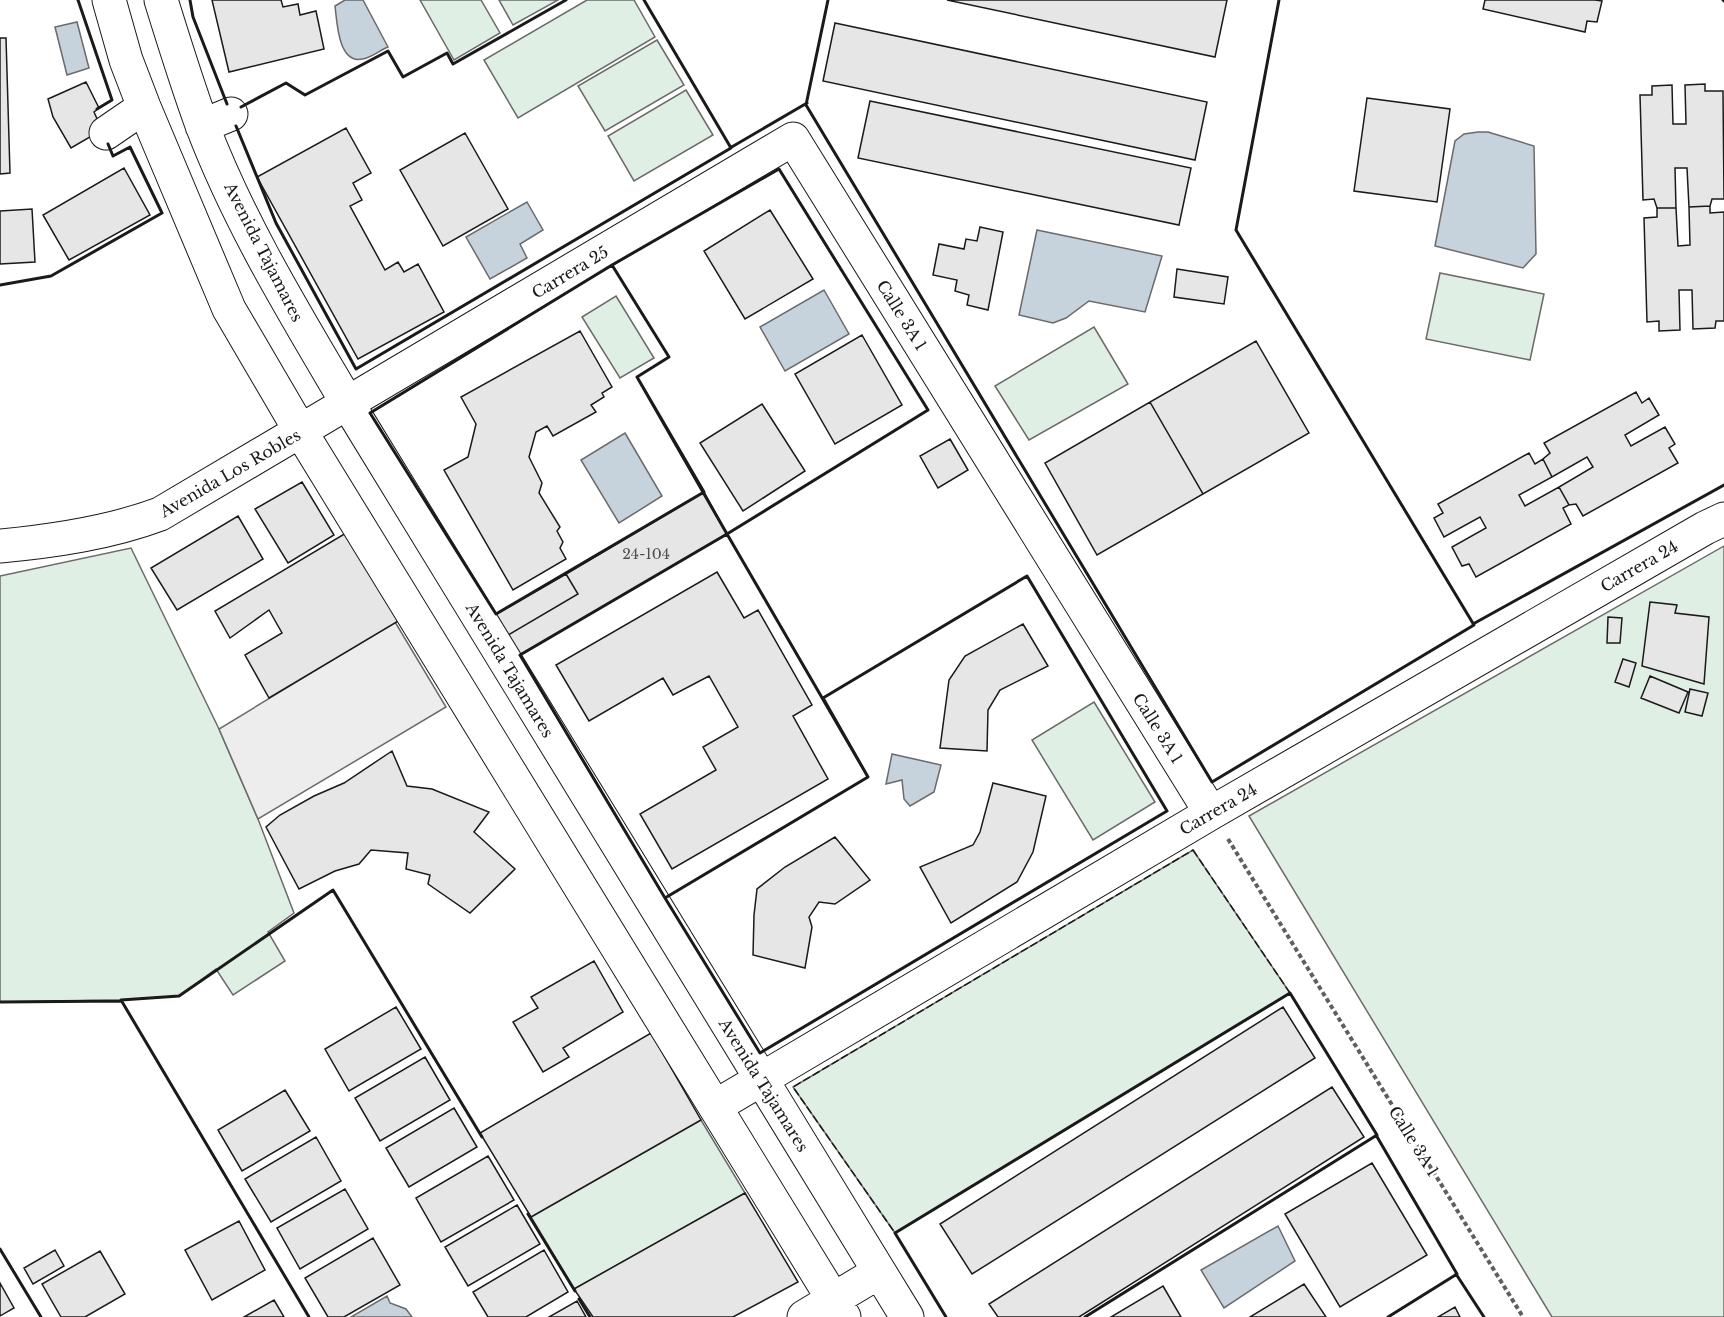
<svg xmlns="http://www.w3.org/2000/svg" width="1724" height="1317" font-family="'Libre Baskerville',serif">
<style>
.green{fill:#e0efe3;stroke:#6a6a6a;stroke-width:1.5}
.parking{fill:#ededed;stroke:#6a6a6a;stroke-width:1.5}
.water{fill:#c6d2dc;stroke:#6a6a6a;stroke-width:1.5}
.building{fill:#e6e6e6;stroke:#1a1a1a;stroke-width:1.5}
.lines{fill:none;stroke-linecap:round;stroke-linejoin:round}
.minor-casing{stroke:#1a1a1a;stroke-width:35}
.path{stroke:#5f5f5f;stroke-width:4;stroke-dasharray:4.5 3;stroke-linecap:butt}
.minor{stroke:#fff;stroke-width:33}
.fence{stroke:#1a1a1a;stroke-width:1.5;stroke-dasharray:8 3;stroke-linecap:butt}
.wall{stroke:#1a1a1a;stroke-width:3}
.labels{text-anchor:middle;dominant-baseline:central;stroke-width:4.5;stroke-linejoin:round;paint-order:stroke}
.number-label{font-size:14px;fill:#4d4d4d}
.street-label{font-size:16px;fill:#1a1a1a;stroke:#fff}
</style>
<rect width="100%" height="100%" fill="#fff"/>
<path class="green" d="M420,0H481L500,33L454,60Z
M499,0H558L513,25Z
M587,0H634L655,37L518,118L484,60Z
M657,40L684,85L605,131L578,86Z
M686,90L713,135L634,181L608,136Z
M1440,273L1544,294L1530,360L1426,339Z
M616,296L654,358L620,378L582,317Z
M1094,327L1128,384L1029,440L995,386Z
M1724,546V1317H1552L1249,816Z
M131,548L219,729L258,819L294,913L268,932L285,961L233,995L216,969L179,996L121,1000L0,1002V576Z
M1094,702L1155,802L1093,840L1032,740Z
M1193,850L1290,993L895,1233L793,1087Z
M701,1120L745,1193L574,1289L531,1217Z"/>
<path class="parking" d="M395,622L446,707L258,819L219,729Z"/>
<path class="water" d="M345,0H363L388,47C380,50 371,58 362,59C338,64 337,21 335,6Z
M77,22L89,68L67,75L55,27Z
M1478,132H1488L1534,146L1536,254L1523,268L1435,246L1455,141L1464,134Z
M527,202L543,230L520,244L527,258L490,279L466,237Z
M1037,230L1162,256L1145,312L1089,301L1066,318L1053,323L1019,315Z
M824,290L849,334L785,371L760,327Z
M625,433L662,496L619,523L581,460Z
M892,754L941,765L934,792L910,806L904,799L902,780L886,784Z
M1278,1226L1295,1261L1224,1308L1201,1270Z
M387,1296L390,1303L406,1309L412,1317H351Z"/>
<path class="building" d="M212,0H281L283,7L298,4L300,15L316,11L324,49L229,72Z
M947,0H1227L1215,57Z
M1485,0H1595L1602,1L1597,22L1587,21L1585,32L1483,9Z
M835,23L1207,102L1195,160L823,81Z
M0,38H6L10,173L0,174Z
M86,82L99,108L94,112L102,130L71,148L53,117L48,99Z
M1705,84V91H1723L1724,199H1712L1710,206L1689,207L1687,168H1675L1676,208H1657L1654,199L1643,200L1640,95H1652V86L1672,85L1673,124H1686L1685,85Z
M1367,98L1450,109L1437,202L1354,191Z
M870,101L1191,168L1179,225L858,158Z
M346,128L371,173L353,183L362,200L350,206L385,270L398,262L404,272L418,264L444,312L358,359L257,177Z
M465,133L508,209L443,246L400,170Z
M124,168L150,215L69,260L43,215Z
M1710,206V213L1724,212V321H1716L1715,328L1693,329L1692,290H1679L1680,330L1659,331V321L1647,322L1644,218L1657,217V208H1676L1678,246L1690,245L1689,207Z
M32,209L35,262L0,264V211Z
M770,210L813,279L745,319L704,251Z
M980,227L1003,232L988,310L967,305L969,295L955,291L957,280L933,275L939,244L964,249L966,239L977,241Z
M1177,269L1228,277L1224,304L1174,297Z
M580,331L612,387L602,393L604,397L591,405L596,412L553,436L547,426L536,432L529,457L542,483L539,493L560,527L557,531L563,542L560,548L566,559L513,590L444,470L468,457L476,424L461,397Z
M862,335L902,405L835,444L795,374Z
M1256,341L1309,433L1203,494L1150,402Z
M1636,392L1642,403L1649,398L1659,415L1625,435L1631,446L1665,427L1675,444L1669,448L1678,463L1583,516L1576,504L1569,505L1559,487L1593,467L1587,457L1552,477L1543,459L1550,453L1544,443Z
M1150,402L1203,494L1097,555L1045,463Z
M762,404L805,471L743,511L700,443Z
M950,439L968,470L938,488L920,456Z
M1529,453L1535,464L1543,459L1552,477L1519,495L1525,506L1559,487L1569,505L1563,508L1571,524L1476,577L1469,564L1462,566L1452,547L1486,528L1480,517L1444,537L1434,518L1443,513L1438,504Z
M302,482L334,535L288,563L255,509Z
M704,492L727,534L520,655L508,635L578,594L566,574Z
M238,516L263,559L177,610L151,568Z
M346,533L400,620L269,698L245,655L282,633L269,610L230,638L215,611Z
M717,572L744,618L758,610L812,705L793,716L828,779L672,869L640,814L716,770L703,747L738,727L709,676L673,695L663,678L589,721L556,665Z
M566,574L578,594L508,635L496,614Z
M1650,602L1677,605L1675,613L1709,617L1704,684L1642,666Z
M1608,617L1622,618L1620,643H1607Z
M1023,624L1048,666L1000,690L988,710L987,751L940,748L949,680L965,656Z
M1623,659L1636,663L1629,687L1615,682Z
M1650,676L1688,692L1679,713L1641,698Z
M1690,689L1708,693L1702,716L1685,712Z
M392,751L407,786L432,789L489,812L474,832L515,869L470,913L428,884L430,875L406,869L408,853L371,850L359,864L335,871L299,889L266,827L280,815L314,796L344,783Z
M993,783L1046,796L1033,852L1017,882L951,923L920,867L973,845L980,832Z
M835,837L870,880L835,904L819,902L809,917L812,927L805,968L753,955L754,915L757,889L785,867Z
M594,961L623,1012L563,1048L569,1057L543,1072L513,1022L538,1008L531,997Z
M396,1007L421,1049L349,1091L325,1049Z
M1283,1007L1315,1058L972,1274L940,1224Z
M651,1033L701,1120L531,1217L480,1133Z
M425,1057L450,1100L380,1141L355,1098Z
M1332,1087L1364,1137L1079,1317H998L989,1304Z
M285,1090L310,1131L242,1171L218,1130Z
M454,1108L477,1147L409,1187L386,1148Z
M316,1137L341,1181L271,1222L245,1179Z
M488,1156L514,1200L441,1242L416,1198Z
M1372,1163L1427,1255L1340,1307L1285,1214Z
M345,1189L368,1229L300,1269L277,1228Z
M745,1193L798,1282L733,1317H593L574,1289Z
M517,1205L540,1244L468,1286L445,1247Z
M239,1221L265,1270L212,1300L185,1250Z
M373,1238L400,1285L344,1317H328L305,1278Z
M55,1250L64,1266L33,1284L24,1268Z
M544,1250L568,1292L526,1317H488L473,1292Z
M100,1251L125,1294L85,1317H61L42,1284Z
M0,1283L14,1308L0,1316Z
M1304,1284L1326,1317H1250Z
M1163,1286L1181,1317H1111Z
M274,1300L284,1317H244Z
M577,1301L586,1317H549Z
M1455,1307L1460,1317H1438Z"/>
<g class="lines">
<defs>
<path id="minor" d="M109,0L126,60L144,107L229,309L301,432L844,1317
M161,0C174,42 187,84 202,125C239,223 295,314 348,404L907,1317
M202,126L231,114
M106,133L144,107
M0,546C54,541 109,533 160,514L793,139L1211,813
M716,1106L1211,813L1705,528L1724,519
M804,1317L879,1272"/>
</defs>
<use href="#minor" class="minor-casing"/>
<path class="path" d="M1228,839L1523,1317"/>
<use href="#minor" class="minor"/>
<path class="fence" d="M1193,850L1290,993L895,1233L793,1087Z"/>
<path class="wall" d="M78,0L112,100L97,109
M190,0L193,17L227,104
M828,0L806,105L1212,782L1474,625L1236,230L1279,0
M1723,0L1724,1
M241,107L286,83L305,95L388,51L403,77L447,53L453,64L566,0
M236,126L276,223L356,369L731,148L644,0
M730,148L807,103
M779,169L928,410L727,534L637,377L669,357L612,265Z
M612,265L669,357L637,377L704,492L496,614L370,413Z
M0,285L51,276L162,213L130,147L113,156L108,144
M727,534L868,777L665,898L520,655Z
M1027,576L1167,811L760,1053L665,898L868,777L823,698Z
M1473,624L1724,485
M0,1002L122,1001
M1376,1135L1457,1274L1388,1317
M528,1214L575,1291
M0,1249L41,1317
M1456,1274L1484,1317
M579,1299L590,1317
M309,1317L121,1000L179,996L333,890L482,1137
M946,1317L895,1233L1290,993L1377,1135L1085,1317"/>
</g>
<g class="labels">
<g class="number-label">
<text x="646" y="554">24-104</text>
</g>
<g class="street-label">
<text transform="translate(264 252) rotate(63)">Avenida Tajamares</text>
<text transform="translate(570 272) rotate(-31)">Carrera 25</text>
<text transform="translate(902 315) rotate(58)">Calle 3A 1</text>
<text transform="translate(230 473) rotate(-30)">Avenida Los Robles</text>
<text transform="translate(1639 566) rotate(-30)">Carrera 24</text>
<text transform="translate(510 670) rotate(59)">Avenida Tajamares</text>
<text transform="translate(1158 728) rotate(58)">Calle 3A 1</text>
<text transform="translate(1218 809) rotate(-30)">Carrera 24</text>
<text transform="translate(764 1085) rotate(58)">Avenida Tajamares</text>
<text transform="translate(1414 1141) rotate(58)">Calle 3A 1</text>
</g>
</g>
</svg>
